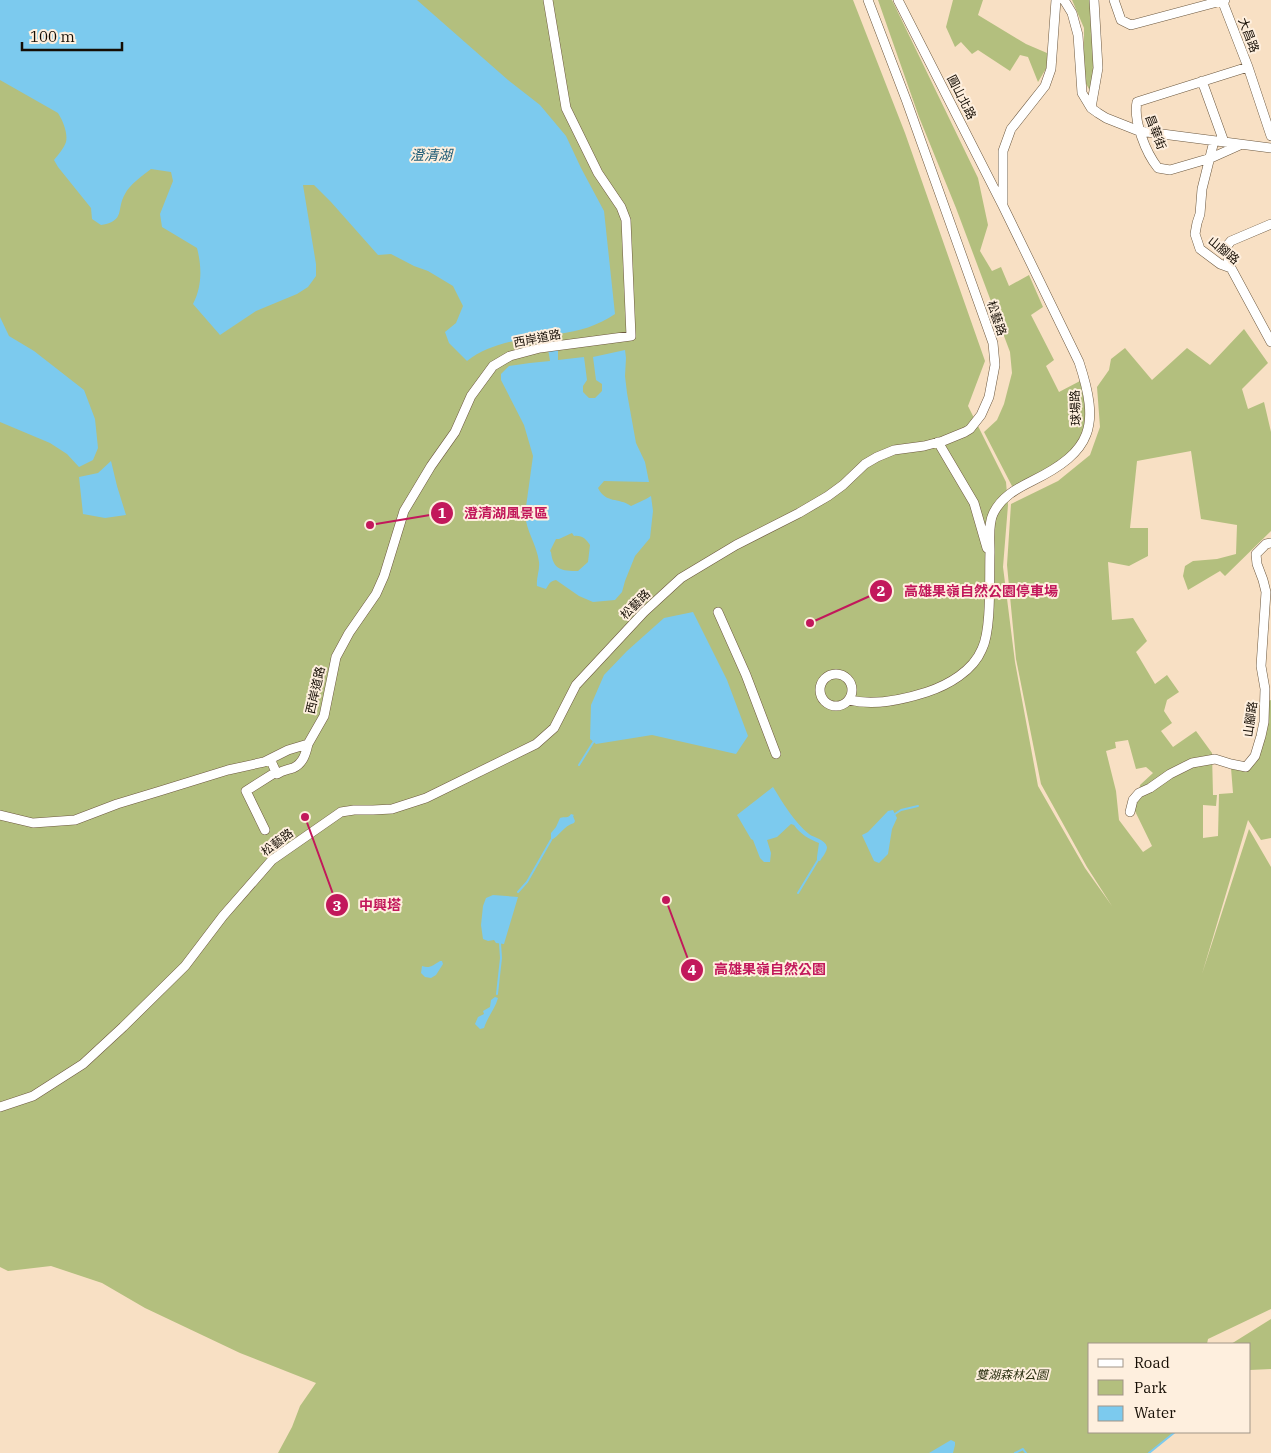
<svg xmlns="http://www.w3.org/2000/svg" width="1271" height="1453" font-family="'IBM Plex Serif','Noto Sans TC',serif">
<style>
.green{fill:#b3bf7e;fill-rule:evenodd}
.water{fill:#7ccaee;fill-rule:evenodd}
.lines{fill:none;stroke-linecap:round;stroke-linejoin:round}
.stream{stroke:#7ccaee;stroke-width:2}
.minor-casing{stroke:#6c583f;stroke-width:10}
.minor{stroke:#fff;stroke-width:9}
.labels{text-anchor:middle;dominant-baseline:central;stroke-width:4;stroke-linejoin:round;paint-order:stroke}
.street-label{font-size:12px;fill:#150d04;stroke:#feefde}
.park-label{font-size:12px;font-style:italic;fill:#2b3011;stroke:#feefde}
.water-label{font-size:14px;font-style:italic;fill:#205c76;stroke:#feefde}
.leader{fill:none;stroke:#c2185b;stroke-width:2}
.callout-dot{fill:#c2185b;stroke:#feefde;stroke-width:2}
.mark-label{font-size:15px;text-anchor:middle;font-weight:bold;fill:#fff}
.callout-label{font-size:14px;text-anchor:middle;font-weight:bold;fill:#c2185b;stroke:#feefde;stroke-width:4;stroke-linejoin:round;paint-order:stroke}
</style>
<rect width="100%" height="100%" fill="#f8e0c4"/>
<path class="green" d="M0,0H853L905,133L985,361L968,406L1006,482L1008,505L1003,567L1015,662L1038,786L1085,868L1112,906L1087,867L1041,784L1016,659L1007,565L1011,504L1058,481L1090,455L1100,427L1097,387L1109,370L1111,359L1125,348L1152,380L1187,348L1210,365L1244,329L1268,363L1242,389L1248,409L1264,402L1271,432V531L1225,576L1220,571L1188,590L1183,576L1185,566L1193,561L1217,559L1236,554L1237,525L1201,519L1191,451L1137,461L1130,528H1148V556L1129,566L1108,562L1112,620L1133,618L1147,641L1136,652L1155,684L1167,675L1179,692L1167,700L1164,711L1172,723L1161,731L1173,747L1196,731L1212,753L1213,795H1217L1216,806L1203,805V838L1218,836L1219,794L1233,793L1231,768L1248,769L1268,701L1271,700V838L1261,840L1248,820L1202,974L1249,829L1271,867V1309L1208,1339L1207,1344H1090V1432H1175L1149,1453H278L292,1427L300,1406L316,1383L240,1353L145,1308L102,1283L51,1266L8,1271L0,1267ZM1128,740L1136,769L1146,767L1153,773L1140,785L1139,792L1186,765L1184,761L1187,766L1137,796L1134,809L1152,846L1143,852L1119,820L1116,791L1106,751L1116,748L1115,742Z
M878,0H892L978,178L988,225L980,251L992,271L1001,267L1009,286L1029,275L1043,307L1031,315L1054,360L1046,366L1059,392L1080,381C1082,391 1087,405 1086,415C1084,455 1042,471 1013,488L984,432L997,420L1004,404L1012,373L1010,352L956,208L919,117Z
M953,0H983L978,15L1026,44L1047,53V67L1038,82L1028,57L1020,55L1010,71L978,50L972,54L961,42L955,47L946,27Z
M1072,0H1090L1096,68L1091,88L1089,89L1084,80V28Z
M1271,1319V1369L1250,1370V1344H1231Z"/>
<path class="water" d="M0,0H417L508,80L540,105L566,136L581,168L604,211L615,314C597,326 580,331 558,334V360L584,357L587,380L583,386V392L589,398H595L602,391V384L596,380L593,357L625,350L626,358L625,376L627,393L636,443L645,462L649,482L604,481L598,488C606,504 618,497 631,506L646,499L651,496L653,511L650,538L635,556L625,581L622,592L615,600L593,602L579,596L556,580C550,581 549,584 546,589L537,586C536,578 540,570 539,562C537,545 526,531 525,514L533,456L524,425L501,380V374L509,366L530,363L550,361L546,336C519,339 489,344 467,361L449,343L445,332L456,323L463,306L453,286L428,271L414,266L391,254L378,255L331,202L314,185H303L316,264V276L308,287L297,294L256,311L220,335L193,304C202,287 202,267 197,248L162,227L160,214L173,181L171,172L151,169C143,175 129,185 125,194C116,209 126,221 101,225L92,219L91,208L58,167L54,160C58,155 64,148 66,142C68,133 63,121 58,113L0,80ZM572,533L574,536C582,535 586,539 590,545L588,562L578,571C562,571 553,570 551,552L550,551L556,539H559Z
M0,317L9,336L34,351L84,390L95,419L98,448L93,460L79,467L67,454L50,443L0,422Z
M111,461L117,486L126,515L105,518L83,514L79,477L98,473Z
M693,612L727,680L748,736L736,754L652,735L596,744L590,739L591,705L604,675L627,651L664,618Z
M773,787C783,803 794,822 809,834C814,838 825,839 827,847C827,852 822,857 820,861L817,860V857L819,843C809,839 800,834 794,825L791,824L777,837L767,840L771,853L770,862H764L760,858L753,840L751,839L737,815Z
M893,810L897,818L892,829L888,854L879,863L874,861L862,835L868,832L888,811Z
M571,814L574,815L573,816L575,821L574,823C563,826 559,837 551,840V833L556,827L560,818C565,816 568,819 571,814Z
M493,895L518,897L504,944L496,943L494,940L488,941L483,939L481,925L483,906L486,898Z
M440,961H442L443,964L436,975L431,978L425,977L421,973L422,966C430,969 433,965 440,961Z
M495,997L498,998C495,1009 488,1016 484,1028L480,1029L475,1024L478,1017L484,1014L483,1011L490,1007L491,1000Z
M951,1440L955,1442V1445L953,1453H929Z"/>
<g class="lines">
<path class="stream" d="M579,765L594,741
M895,814L901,810L918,806
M518,892L527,882L551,840
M798,893L818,860
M497,994L501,958L500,943
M1015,1453L1023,1449L1026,1453
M1149,1453L1175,1432"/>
<defs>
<path id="minor" d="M1064,0L1072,13L1078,35L1082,93L1091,108L1098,113L1106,118L1139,131L1271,148
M1114,0L1121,20L1131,25L1225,0
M1222,0L1248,67L1271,136
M1202,81L1224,142
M1091,108L1098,68L1094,0
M1214,141L1202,189L1200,214L1197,223L1195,234L1200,249L1220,264L1231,268L1271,342
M1240,145L1211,158L1170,170L1158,168C1146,153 1133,121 1137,102L1248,67
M1003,203V151L1011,129L1045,86L1051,69L1056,0
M1231,268L1227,254L1226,247L1231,241L1271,224
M938,442L974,503L987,548
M718,612L746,675L776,754
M820 690a16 16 0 1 1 32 0a16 16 0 1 1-32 0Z
M849,700C875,706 902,700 927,692C948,685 973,671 982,649C992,629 989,576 990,552C990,540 988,525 993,514C1001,497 1016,489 1032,481C1093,451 1100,426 1079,362L1003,206L898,0
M270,759L277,774C283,770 287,770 293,768C303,764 306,753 308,744
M1130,812L1133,800L1139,793L1150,788L1170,774L1192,763L1215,759L1231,764L1246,767L1255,756L1261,736L1264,722L1265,689L1261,666L1266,592L1263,580L1257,564L1256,554L1266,544L1271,543
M0,815L33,823L75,820L117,804L160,791L228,770L264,762L288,750L308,744L324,716L336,657L349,633L376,594L384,576L404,511L431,466L455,432L471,396L493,366L510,356L540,348L631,336L626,220L621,207L598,173L566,108L548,0
M265,830L246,791L276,772
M0,1107L33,1096L83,1064L123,1027L185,966L223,916L272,860L341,812L354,810H373L392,809L426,798L536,744L554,728L576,685L644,612L681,578L736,545L799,513L828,496L843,485L865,464L877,457L894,450L924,446L943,441L965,432L970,429L981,415L989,397L995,365L993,343L907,102L868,0"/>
</defs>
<use href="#minor" class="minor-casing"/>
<use href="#minor" class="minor"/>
</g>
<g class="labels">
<g class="street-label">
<text transform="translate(1249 35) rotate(69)">大昌路</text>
<text transform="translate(962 97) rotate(63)">圓山北路</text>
<text transform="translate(1156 132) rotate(69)">昌華街</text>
<text transform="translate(1224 250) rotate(39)">山腳路</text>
<text transform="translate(997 318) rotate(71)">松藝路</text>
<text transform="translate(537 338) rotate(-11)">西岸道路</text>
<text transform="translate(1075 408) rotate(-92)">球場路</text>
<text transform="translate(635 604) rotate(-45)">松藝路</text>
<text transform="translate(315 690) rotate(-77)">西岸道路</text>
<text transform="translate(1250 719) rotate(-82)">山腳路</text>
<text transform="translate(277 842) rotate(-37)">松藝路</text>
</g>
<g class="park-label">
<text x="1012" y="1374">雙湖森林公園</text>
</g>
<g class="water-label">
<text x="431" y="155">澄清湖</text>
</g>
</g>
<path class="leader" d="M370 525L442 513M810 623L881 591M305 817L337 905M666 900L692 970"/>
<g class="callout-dot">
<circle cx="370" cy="525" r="5"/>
<circle cx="810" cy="623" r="5"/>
<circle cx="305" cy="817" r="5"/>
<circle cx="666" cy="900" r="5"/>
<circle cx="442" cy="513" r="12"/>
<circle cx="881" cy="591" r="12"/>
<circle cx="337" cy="905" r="12"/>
<circle cx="692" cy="970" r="12"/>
</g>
<g class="mark-label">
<text x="442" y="518">1</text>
<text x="881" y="596">2</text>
<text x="337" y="911">3</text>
<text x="692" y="975">4</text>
</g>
<g class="callout-label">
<text x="506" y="518">澄清湖風景區</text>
<text x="981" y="596">高雄果嶺自然公園停車場</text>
<text x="380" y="910">中興塔</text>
<text x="770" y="974">高雄果嶺自然公園</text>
</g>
<rect x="1088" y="1343" width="162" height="90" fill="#feefde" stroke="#a19587"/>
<rect x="1098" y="1359" width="25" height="8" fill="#ffffff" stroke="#a19587"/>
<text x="1134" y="1368" font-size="15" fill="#150d04">Road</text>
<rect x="1098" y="1380" width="25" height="15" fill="#b3bf7e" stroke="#a19587"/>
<text x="1134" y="1393" font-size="15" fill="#150d04">Park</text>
<rect x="1098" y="1406" width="25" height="15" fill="#7ccaee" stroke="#a19587"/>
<text x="1134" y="1418" font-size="15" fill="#150d04">Water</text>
<path d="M22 42v8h100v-8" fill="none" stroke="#150d04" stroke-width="2.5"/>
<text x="30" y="42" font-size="15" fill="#150d04" stroke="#feefde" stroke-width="4" paint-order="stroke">100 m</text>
</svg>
